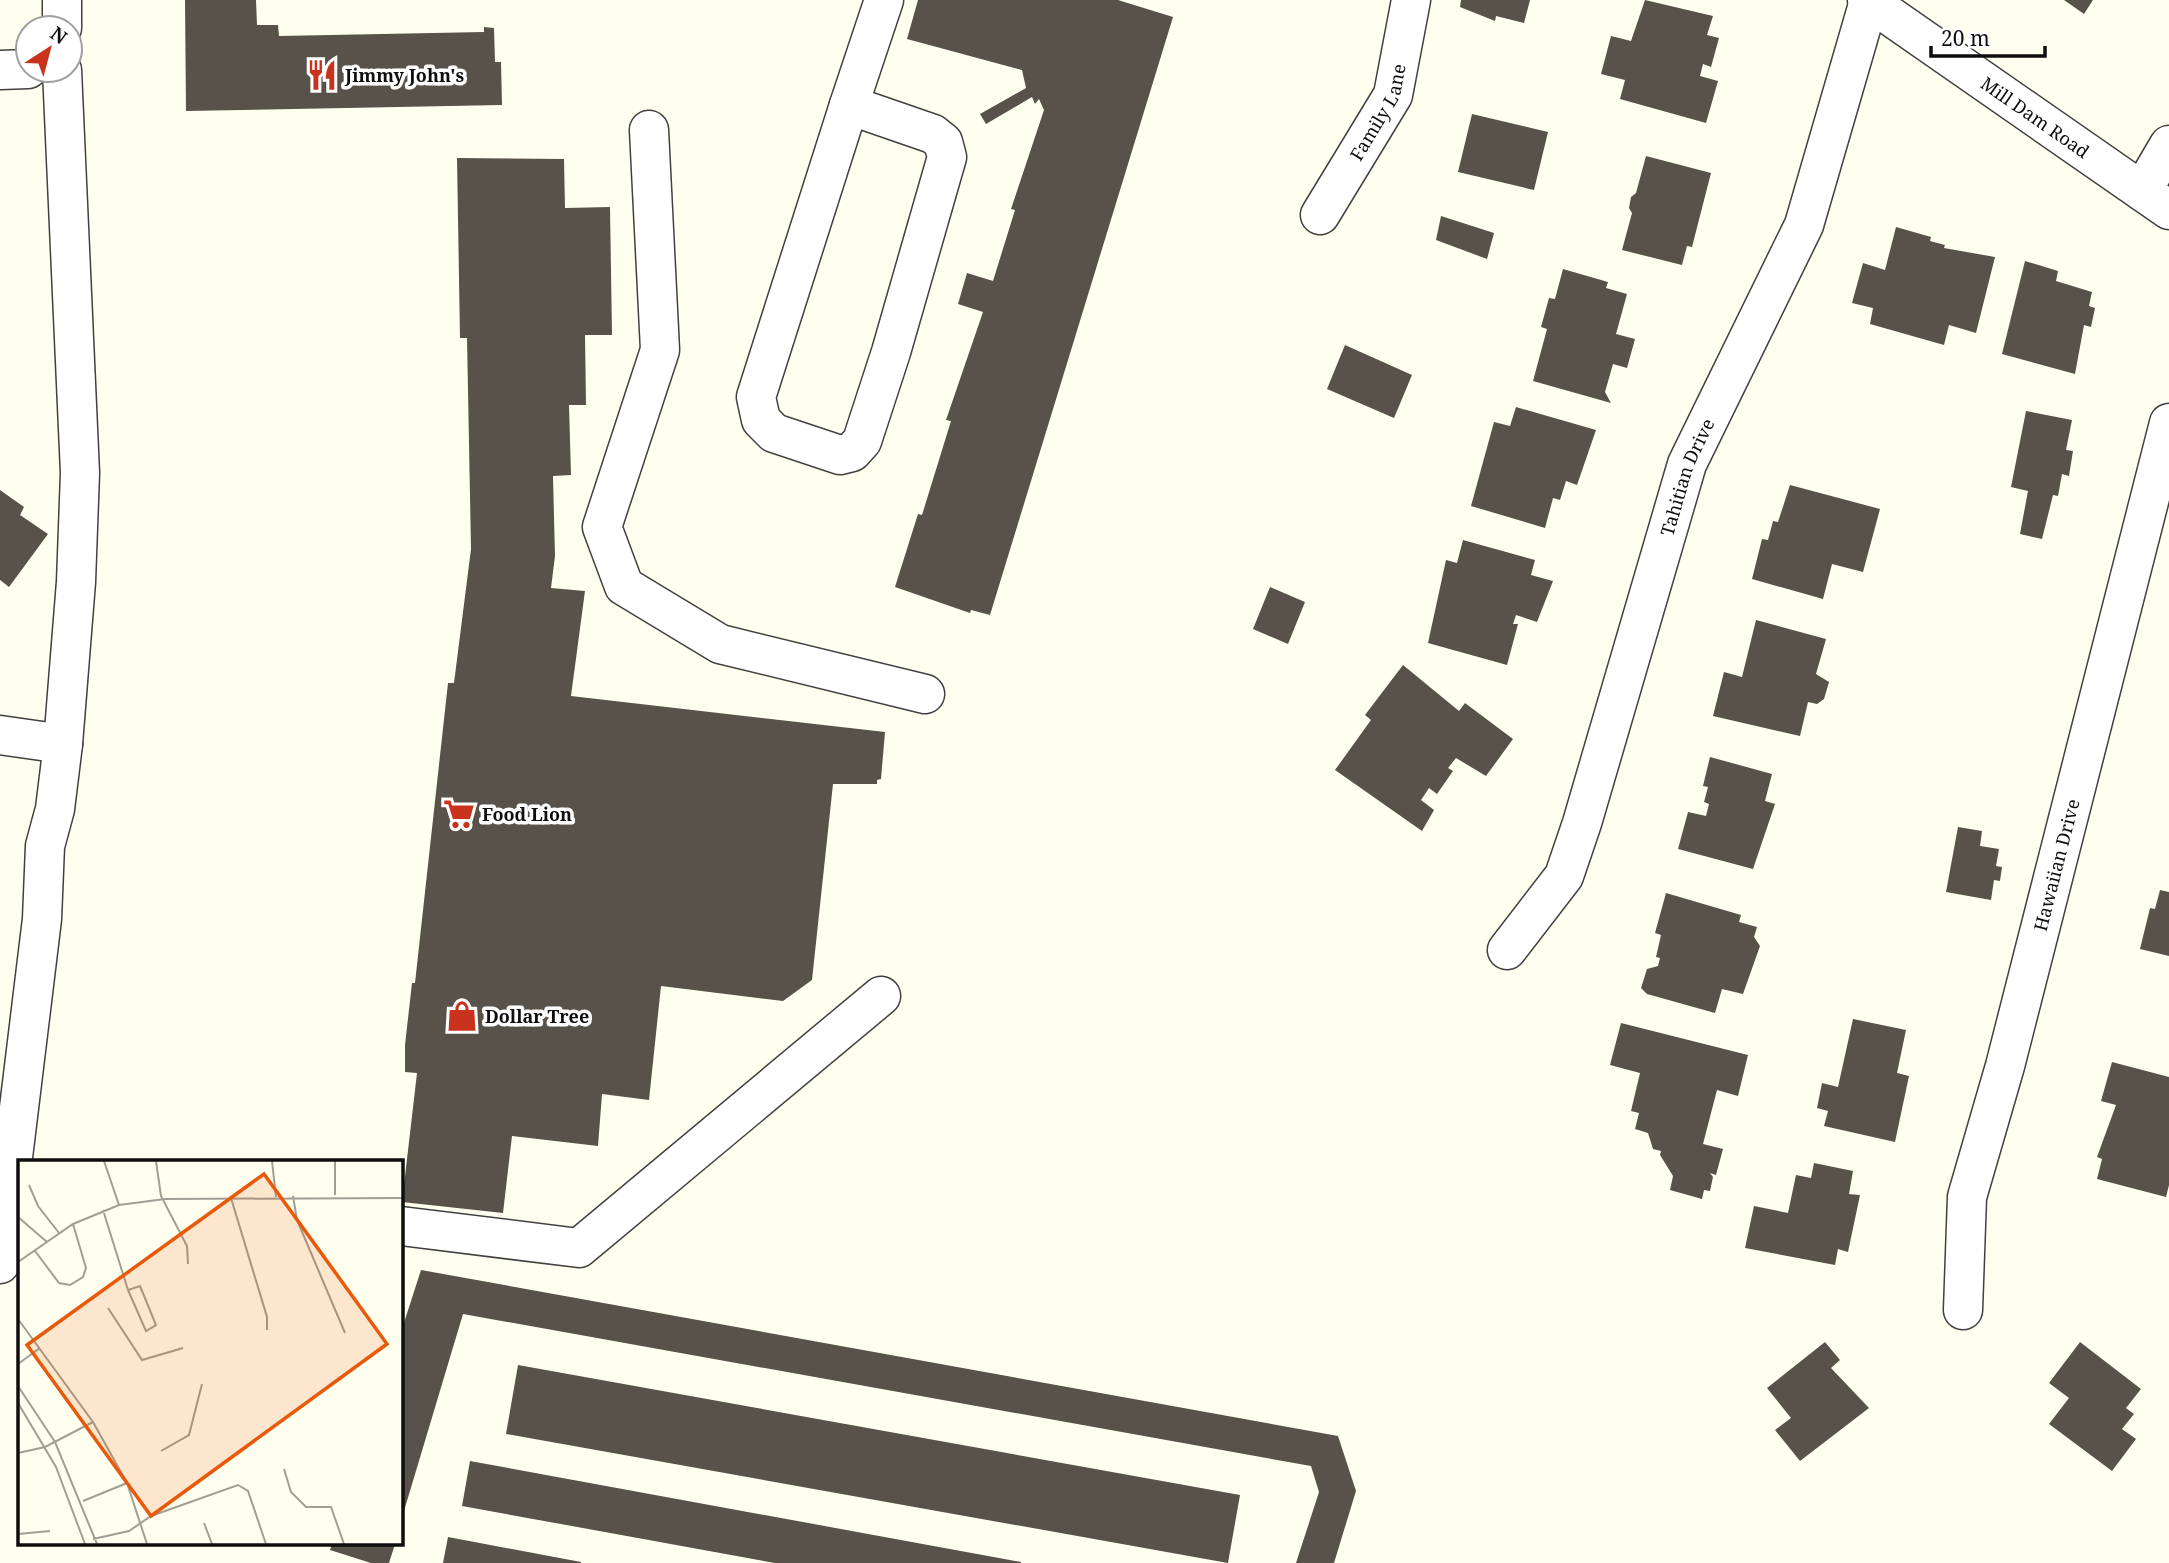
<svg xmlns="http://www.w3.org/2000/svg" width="2169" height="1563" font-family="'Noto Serif',serif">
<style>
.building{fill:#58524a}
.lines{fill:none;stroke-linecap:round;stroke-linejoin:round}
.minor-casing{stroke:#414141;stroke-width:41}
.minor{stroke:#fff;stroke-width:38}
.labels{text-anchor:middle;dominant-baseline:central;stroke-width:7;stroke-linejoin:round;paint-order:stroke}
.poi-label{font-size:18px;font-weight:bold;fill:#0e0e0e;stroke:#fff;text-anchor:start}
.street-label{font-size:18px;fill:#0e0e0e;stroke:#fff}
.inset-road{fill:none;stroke:#9f9f95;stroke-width:2}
.view{fill:#e8590c;fill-opacity:0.15;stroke:#e8590c;stroke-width:3.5}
.inset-edge{fill:none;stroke:#0e0e0e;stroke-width:3.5}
</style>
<rect width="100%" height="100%" fill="#ffffef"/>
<path class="building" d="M185,0H256L257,25H278L279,36L484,32V27L494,28L495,62H501L502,105L186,111Z
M918,0H1118L1173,17L990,615L971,610L970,613L895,587L918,514L922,515L951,421L946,420L983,312L958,304L967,273L993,281L1015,210L1011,209L1044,110L1039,99L1035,104L1032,97L986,124L980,114L1026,88L1022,70L907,39Z
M1461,0H1530L1524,23L1496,16L1495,21L1460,7Z
M1645,0L1713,16L1707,35L1719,38L1711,67L1703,64L1700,76L1718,81L1706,123L1620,99L1625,80L1601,74L1611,36L1631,41Z
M2064,0H2093L2084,14Z
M1472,114L1548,132L1534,190L1458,172Z
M1646,156L1711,173L1692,247L1687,246L1682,265L1622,250L1632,213L1629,208L1631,197L1636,193Z
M457,158L564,159L565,208L610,207L612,335H585L586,405H569L571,475L553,476L555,556L551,588L585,591L571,696L885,732L881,779L877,780V784H833L812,980L783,1001L661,986L649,1100L602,1094L598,1146L512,1136L503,1213L402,1202L417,1073L405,1072V1045L412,983H415L448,683H454L471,549L467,338H460Z
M1441,216L1494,233L1487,259L1436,240Z
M1896,227L1931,237L1930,241L1945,245L1944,248L1995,257L1976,333L1949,325L1944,345L1870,324L1873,308L1852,303L1863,263L1885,270Z
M2025,261L2058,271L2056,281L2092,292L2089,306L2095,308L2091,327L2084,325L2075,374L2002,354Z
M1563,269L1608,282L1606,288L1627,294L1616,334L1635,339L1627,368L1613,364L1605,392L1611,403L1533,381L1547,329L1541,327L1549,298L1555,299Z
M1345,345L1412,375L1394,418L1327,389Z
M1516,407L1596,430L1577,485L1566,481L1560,500L1553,498L1545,528L1471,506L1494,422L1510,426Z
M2026,411L2072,420L2066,450L2073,451L2069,476L2062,474L2058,496L2053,495L2042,539L2020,534L2028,491L2011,487Z
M1790,485L1880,509L1863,572L1832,564L1823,599L1752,579L1762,539L1768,540L1773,521L1778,522Z
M0,490L24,507L20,515L48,534L9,587L0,580Z
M1463,540L1535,560L1531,575L1553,581L1537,622L1516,615L1513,624H1518L1507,665L1428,643L1446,560L1457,563Z
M1270,587L1305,602L1288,644L1253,629Z
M1756,620L1826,639L1816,674L1829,682L1824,699L1817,704L1808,702L1800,736L1713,716L1724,672L1742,677Z
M1403,665L1459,711L1465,703L1513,739L1486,776L1456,758L1448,768L1453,771L1437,794L1429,788L1421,800L1434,810L1422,831L1335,770L1371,720L1365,715Z
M1710,757L1772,774L1765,801L1775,804L1753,869L1678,849L1688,812L1706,816L1709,804L1704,802L1708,787L1703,786Z
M1958,827L1982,831L1980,846L1999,849L1996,866L2002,867L2000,881L1994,880L1991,900L1946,892Z
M2160,890L2169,892V956L2140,949L2150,908L2155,909Z
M1666,893L1741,915L1739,922L1757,927L1754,937L1760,946L1743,994L1722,989L1715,1013L1647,994L1641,988L1647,969L1658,966L1660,958L1656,957L1661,935L1655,933Z
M1853,1019L1906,1030L1897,1073L1909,1076L1895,1142L1824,1126L1828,1111L1817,1108L1822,1083L1838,1087Z
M1621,1023L1748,1055L1738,1096L1717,1090L1703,1144L1723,1149L1716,1175L1710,1173L1713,1177L1710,1191L1704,1190L1702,1199L1670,1190L1673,1176L1660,1155L1661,1151L1653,1149L1648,1133L1635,1129L1639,1113L1631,1111L1640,1073L1610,1065Z
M2112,1062L2169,1077V1185L2166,1197L2097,1179L2102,1159L2097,1157L2116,1105L2101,1101Z
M1814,1163L1853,1171L1849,1194L1860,1195L1848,1252L1838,1249L1835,1265L1745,1248L1754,1206L1788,1213L1796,1175L1811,1178Z
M421,1270L1338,1436L1356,1491L1334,1563H1296L1319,1492L1311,1466L463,1314L401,1521V1332Z
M1825,1342L1840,1360L1831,1368L1869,1408L1800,1461L1775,1430L1791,1418L1767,1388Z
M2080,1342L2141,1389L2126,1408L2134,1414L2122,1429L2136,1439L2112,1471L2049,1424L2069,1398L2049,1383Z
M518,1365L1240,1495L1228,1563L506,1434Z
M470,1461L1021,1562V1563H775L462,1506Z
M448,1537L581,1562V1563H443Z
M332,1544H395L389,1563H371L330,1550Z"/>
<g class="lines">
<defs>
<g id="minor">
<path d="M62,0V28"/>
<path id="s1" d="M1867,0L2169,210"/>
<path d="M0,70L28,69"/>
<path d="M849,105L933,134L943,142L947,157L891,352L862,441L852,452L840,455L774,433L761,420L756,397Z"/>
<path d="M849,105L884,0"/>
<path d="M649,130L660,350L602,527L624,586L720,644L925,694"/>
<path d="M2142,191L2169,145"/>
<path id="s2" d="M1320,215L1393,95L1411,0"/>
<path d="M0,735L63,744"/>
<path id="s3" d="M1507,950L1564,876L1582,823L1687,464L1804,225L1869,1"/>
<path d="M401,1226L579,1248L881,996"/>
<path d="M0,1264L42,919L45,846L55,809L63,744L76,582L80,473L62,70"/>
<path id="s4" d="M1963,1310L1967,1197L2005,1066L2169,423"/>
</g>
</defs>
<use href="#minor" class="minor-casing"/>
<use href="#minor" class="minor"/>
</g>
<defs>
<symbol id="restaurant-bare" viewBox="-9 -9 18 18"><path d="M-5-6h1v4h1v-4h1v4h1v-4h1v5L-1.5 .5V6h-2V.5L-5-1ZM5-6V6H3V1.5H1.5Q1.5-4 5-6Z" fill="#c9321c" stroke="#fff" stroke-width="2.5" paint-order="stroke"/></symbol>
<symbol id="supermarket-bare" viewBox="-9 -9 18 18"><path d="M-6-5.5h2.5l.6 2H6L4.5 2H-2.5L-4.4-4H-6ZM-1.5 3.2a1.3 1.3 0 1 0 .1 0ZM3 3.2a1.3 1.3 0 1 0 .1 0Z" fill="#c9321c" stroke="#fff" stroke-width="2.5" paint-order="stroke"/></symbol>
<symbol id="shop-bare" viewBox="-9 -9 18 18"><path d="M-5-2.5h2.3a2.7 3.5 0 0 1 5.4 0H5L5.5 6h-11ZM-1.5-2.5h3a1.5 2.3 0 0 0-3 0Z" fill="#c9321c" stroke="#fff" stroke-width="2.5" paint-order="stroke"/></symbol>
</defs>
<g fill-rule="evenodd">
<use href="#restaurant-bare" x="300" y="53" width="44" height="44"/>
<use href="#supermarket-bare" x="437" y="792" width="44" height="44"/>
<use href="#shop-bare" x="440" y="994" width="44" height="44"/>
</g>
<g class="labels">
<g class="poi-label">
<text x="345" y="75">Jimmy John's</text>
<text x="482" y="814">Food Lion</text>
<text x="485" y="1016">Dollar Tree</text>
</g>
<g class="street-label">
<text stroke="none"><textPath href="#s2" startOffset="119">Family Lane</textPath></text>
<text stroke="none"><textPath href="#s1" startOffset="205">Mill Dam Road</textPath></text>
<text stroke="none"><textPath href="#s3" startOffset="511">Tahitian Drive</textPath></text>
<text stroke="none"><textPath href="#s4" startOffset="457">Hawaiian Drive</textPath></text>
</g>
</g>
<g transform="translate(18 1160)">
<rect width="385" height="385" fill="#ffffef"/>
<path class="inset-road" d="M86,1L101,45M138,1L143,36L169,86L170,104M254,1L258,37M11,25L20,46L41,73M317,35V1M275,36L279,60L327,173M213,38L249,157V170M85,50L110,130M0,57L29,82M17,91L41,123L52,125L65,117L68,108L55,64M0,102L55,64L101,45L147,39L385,38M122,126L138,165L128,171L110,130ZM90,148L124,200L165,188M0,159L75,262L109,323L129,384M0,204L22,188M0,226L37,282L79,384M0,243L38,307L67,384M143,291L171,275L184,224M0,293L27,287L75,262M266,309L273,332L288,347H313L326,384M65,341L109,323M186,363L194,384M0,374L32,371M75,379L111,371L133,356L220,325L230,331L248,384"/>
<path class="view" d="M246,14L369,184L133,356L9,185Z"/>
<rect width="385" height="385" class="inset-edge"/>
</g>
<g transform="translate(49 49) rotate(36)"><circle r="33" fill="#ffffff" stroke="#9f9f9f" stroke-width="2"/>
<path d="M0-5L12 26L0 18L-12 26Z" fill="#c9321c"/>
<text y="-10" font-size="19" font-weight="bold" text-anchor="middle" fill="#0e0e0e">N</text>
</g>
<path d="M1931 46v10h114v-10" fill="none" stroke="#0e0e0e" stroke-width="3.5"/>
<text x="1941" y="46" font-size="21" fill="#0e0e0e" stroke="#ffffff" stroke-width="5" paint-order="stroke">20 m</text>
</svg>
